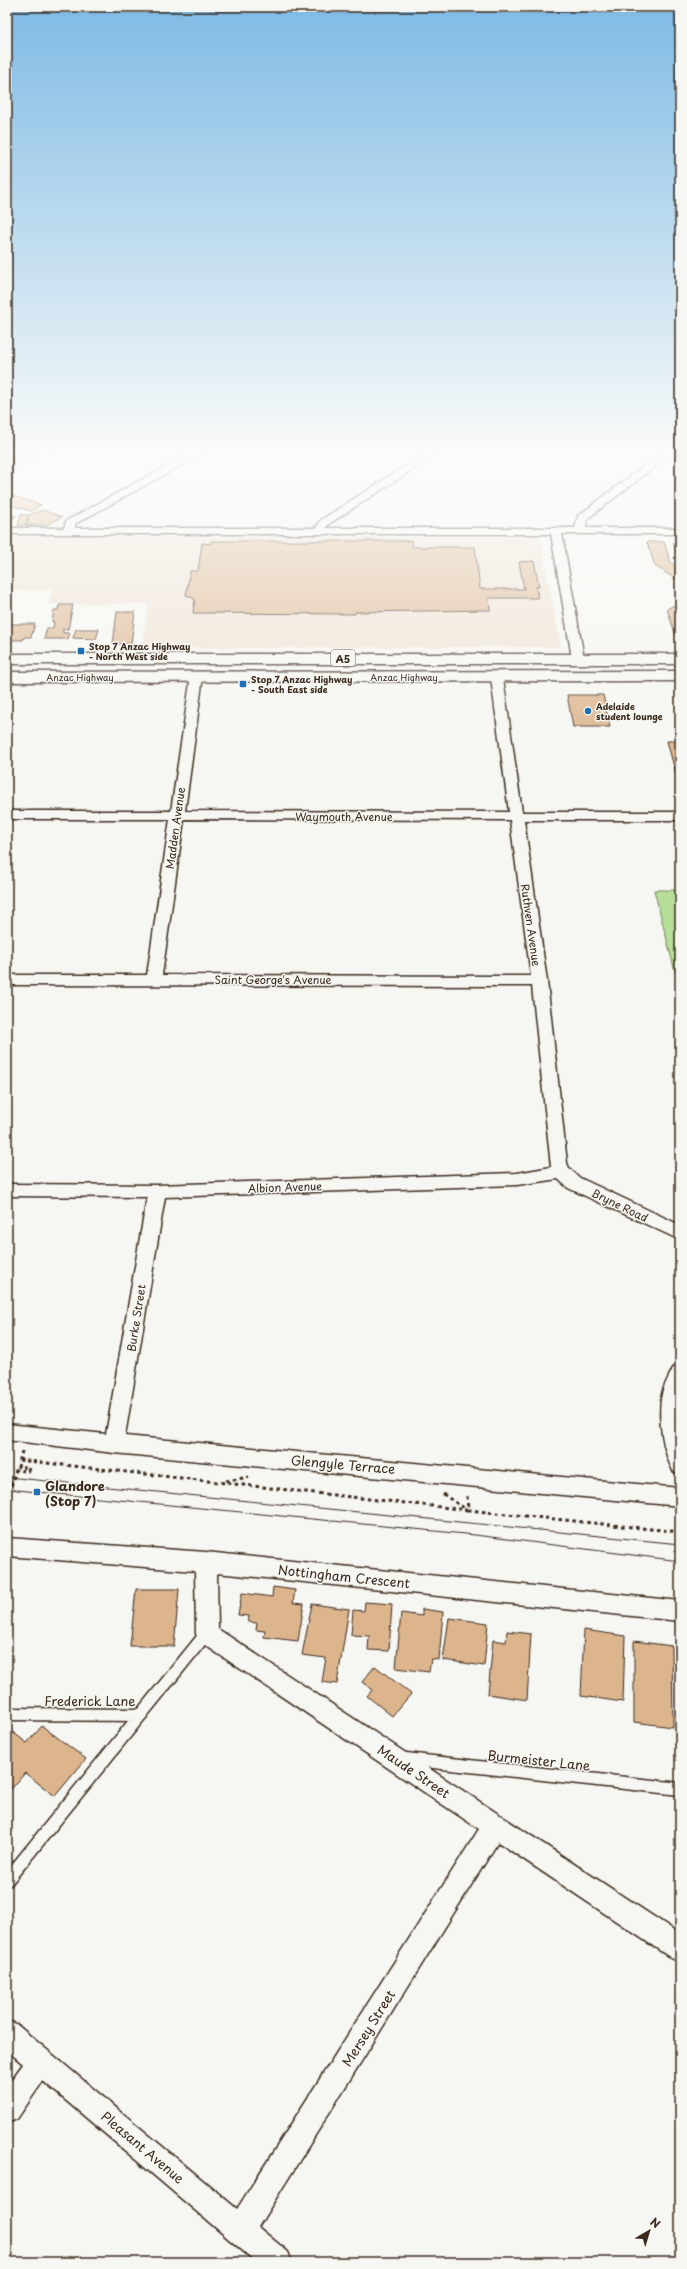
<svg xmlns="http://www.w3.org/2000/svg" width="687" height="2269" font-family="'Playpen Sans',sans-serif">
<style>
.built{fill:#eee2d4}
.green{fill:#b7de99;stroke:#79845c}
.building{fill:#dcb58d;stroke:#3b2a1e}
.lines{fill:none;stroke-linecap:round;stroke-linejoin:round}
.lane-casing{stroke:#3b2a1e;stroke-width:15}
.street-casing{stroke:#3b2a1e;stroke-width:3}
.highway-casing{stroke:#3b2a1e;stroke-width:3}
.path{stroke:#3b2a1e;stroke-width:3;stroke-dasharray:3.5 3.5;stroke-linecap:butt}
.lane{stroke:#f6f6f2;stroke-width:12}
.street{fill:#f6f6f2;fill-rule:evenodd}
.highway{fill:#f6f6f2;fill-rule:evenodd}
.tram{stroke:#3b2a1e;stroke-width:1}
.poi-dot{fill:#1f6fb2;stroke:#f6f6f2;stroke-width:1.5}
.labels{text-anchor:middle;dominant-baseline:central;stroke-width:3;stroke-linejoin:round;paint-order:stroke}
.far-poi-label{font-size:9px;font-weight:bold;fill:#3b2a1e;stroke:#f6f6f2;text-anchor:start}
.far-street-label{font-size:9px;fill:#3b2a1e;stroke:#f6f6f2}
.shield{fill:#f6f6f2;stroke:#73675e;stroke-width:1}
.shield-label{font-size:10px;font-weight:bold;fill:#3b2a1e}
.street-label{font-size:11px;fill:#3b2a1e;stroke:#f6f6f2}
.near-street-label{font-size:13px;fill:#3b2a1e;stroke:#f6f6f2}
.near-poi-label{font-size:13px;font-weight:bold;fill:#3b2a1e;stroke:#f6f6f2;text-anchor:start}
</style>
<rect width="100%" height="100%" fill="#f6f6f2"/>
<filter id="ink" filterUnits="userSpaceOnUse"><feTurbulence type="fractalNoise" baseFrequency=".025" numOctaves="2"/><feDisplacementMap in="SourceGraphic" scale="8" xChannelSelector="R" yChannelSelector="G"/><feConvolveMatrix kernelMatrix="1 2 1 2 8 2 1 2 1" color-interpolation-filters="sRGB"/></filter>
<g filter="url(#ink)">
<path class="built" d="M7,537H540L561,647L143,648L148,604H48L53,590H7Z"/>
<path class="green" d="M654,890H680V991Z"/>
<path class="building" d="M40,449H67L56,455Z
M27,452L39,456L26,463L8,458L14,455L18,456Z
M7,459L21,463L7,471Z
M7,494L41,505L30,511L7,504Z
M42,510L62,517L47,525H26L29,515Z
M7,515L16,516L8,524H7Z
M21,515H29L26,525H18Z
M211,541H412V547H475L480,589H524L519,562L534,561L539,587H536L538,598H489L490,610L355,612V614L193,613L195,599L186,595L190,571H198L202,543L211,544Z
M647,542H664L670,561L680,571V582L655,566Z
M673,542L680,543V557H678Z
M680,602V639H677L667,609Z
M59,605H73L68,629H63V633H70L68,639H44L47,628H53L54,622H52L54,610H58Z
M117,612H135L131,644H113Z
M12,624H35L31,637H24L23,640H7Z
M76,629H99L96,639L73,638Z
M567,695H603L610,727H573Z
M667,741H680V789Z
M273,1587L295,1590L293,1603L304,1604L298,1641L264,1637L265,1631L256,1630L257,1623L248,1622L249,1616L238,1615L242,1593L272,1597Z
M136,1589H179L174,1646H130Z
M365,1602L392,1604L389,1651L368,1650L369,1636L351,1635L353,1610L364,1611Z
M312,1604L349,1609L337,1684L322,1682L326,1658L302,1655Z
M422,1609L443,1612L439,1660L431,1659L429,1672L396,1668L401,1613L422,1616Z
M449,1618L488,1623L484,1666L443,1660Z
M584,1630L625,1636L623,1702L581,1696Z
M507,1631L531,1634L527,1700L488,1694L493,1640L506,1642Z
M634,1641L672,1646L673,1727L634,1722Z
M375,1666L411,1694L392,1716L367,1696L372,1690L362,1682Z
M42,1726L86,1759L55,1796L25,1773L7,1794V1733L10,1730L27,1743Z"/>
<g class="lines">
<defs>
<path id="lane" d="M7,1714L141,1715
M406,1759L680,1789
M7,1880L206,1634"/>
<path id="street" d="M198,449H211L75,524V528H316L321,520L432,449H444L329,524L326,528H575L578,516L666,449H678L587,519L586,528H680V534H562L584,658L578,662L572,658L551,534H7V528H64L66,521Z
M197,672L203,676L185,811L509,812L491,678L497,674L503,678L522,812H680V820H524L547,981L567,1163L569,1168L580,1178L680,1225V1240L568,1188L558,1179L517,1185L165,1197L125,1436L680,1488V1506L114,1453L7,1440V1424L106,1434L147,1197L7,1196V1184L157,1185L517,1173L551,1167L532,986L7,985V975H147L170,819H7V811H171L191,676ZM184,819L510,820L531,976L162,975Z
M680,1366V1474L673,1471C663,1451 657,1417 662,1394C664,1385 669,1377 673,1368Z
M7,1538L206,1552L680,1601V1621L217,1573L218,1629L680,1934V1962L671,1958L498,1842L258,2227L288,2252L292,2262H256L43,2081L17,2119L7,2123V2086L23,2064L7,2050V2020L16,2024L237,2209L479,1829L199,1641L196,1634L195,1571L7,1556Z"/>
<path id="highway" d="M7,654H680V664H7Z
M680,671V681L7,682V672Z"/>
</defs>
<use href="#lane" class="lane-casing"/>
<use href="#street" class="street-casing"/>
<use href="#highway" class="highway-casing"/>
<path class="path" d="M19,1460L468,1510
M226,1481L249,1477
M443,1494L467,1510
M467,1496L468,1510L680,1532
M7,1499L16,1470L28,1471L29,1468L18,1467L22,1451"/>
<use href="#lane" class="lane"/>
<use href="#street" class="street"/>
<use href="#highway" class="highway"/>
<path class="tram" d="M7,1477L680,1544
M7,1489L475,1535L680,1561"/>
</g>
</g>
<linearGradient id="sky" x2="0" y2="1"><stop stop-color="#7ebae5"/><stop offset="0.59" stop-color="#fbfbf9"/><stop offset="1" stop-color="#fbfbf9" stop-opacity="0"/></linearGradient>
<rect width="687" height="767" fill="url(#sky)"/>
<g class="poi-dot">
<rect x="77" y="647" width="8" height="8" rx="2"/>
<rect x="239" y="680" width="8" height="8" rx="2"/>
<circle cx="588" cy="711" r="4"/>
<rect x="33" y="1488" width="8" height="8" rx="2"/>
</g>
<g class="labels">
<g class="far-poi-label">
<text x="89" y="646">Stop 7 Anzac Highway<tspan x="89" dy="10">- North West side</tspan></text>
<text x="251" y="679">Stop 7 Anzac Highway<tspan x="251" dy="10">- South East side</tspan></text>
<text x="596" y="706">Adelaide<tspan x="596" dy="10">student lounge</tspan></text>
</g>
<g class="far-street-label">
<text x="80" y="677">Anzac Highway</text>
<text x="404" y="677">Anzac Highway</text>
</g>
<rect class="shield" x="331" y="650" width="24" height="16" rx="3"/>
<g class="shield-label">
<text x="343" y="658">A5</text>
</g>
<g class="street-label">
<text x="344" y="816">Waymouth Avenue</text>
<text transform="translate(175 828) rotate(-82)">Madden Avenue</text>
<text transform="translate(531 925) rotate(82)">Ruthven Avenue</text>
<text x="273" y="979">Saint George's Avenue</text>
<text transform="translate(285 1187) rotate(-2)">Albion Avenue</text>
<text transform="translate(620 1205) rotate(26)">Bryne Road</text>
<text transform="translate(136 1318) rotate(-81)">Burke Street</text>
</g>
<g class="near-street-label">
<text transform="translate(343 1464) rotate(5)">Glengyle Terrace</text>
<text transform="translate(344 1576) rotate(6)">Nottingham Crescent</text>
<text x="90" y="1700">Frederick Lane</text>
<text transform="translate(539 1760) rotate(6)">Burmeister Lane</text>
<text transform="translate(414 1771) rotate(34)">Maude Street</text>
<text transform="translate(368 2028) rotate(-58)">Mersey Street</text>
<text transform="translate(143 2147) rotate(40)">Pleasant Avenue</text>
</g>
<g class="near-poi-label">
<text x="45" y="1485">Glandore<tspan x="45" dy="15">(Stop 7)</tspan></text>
</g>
</g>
<rect width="687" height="2269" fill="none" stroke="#f6f6f2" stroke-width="24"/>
<rect x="12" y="12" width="663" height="2245" fill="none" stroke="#3b2a1e" stroke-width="1.5" filter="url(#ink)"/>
<g transform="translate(649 2231) rotate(38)" stroke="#f6f6f2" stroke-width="3" paint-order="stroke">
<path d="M0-3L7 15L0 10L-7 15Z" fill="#3b2a1e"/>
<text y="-6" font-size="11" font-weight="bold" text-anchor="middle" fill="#3b2a1e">N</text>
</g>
</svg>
